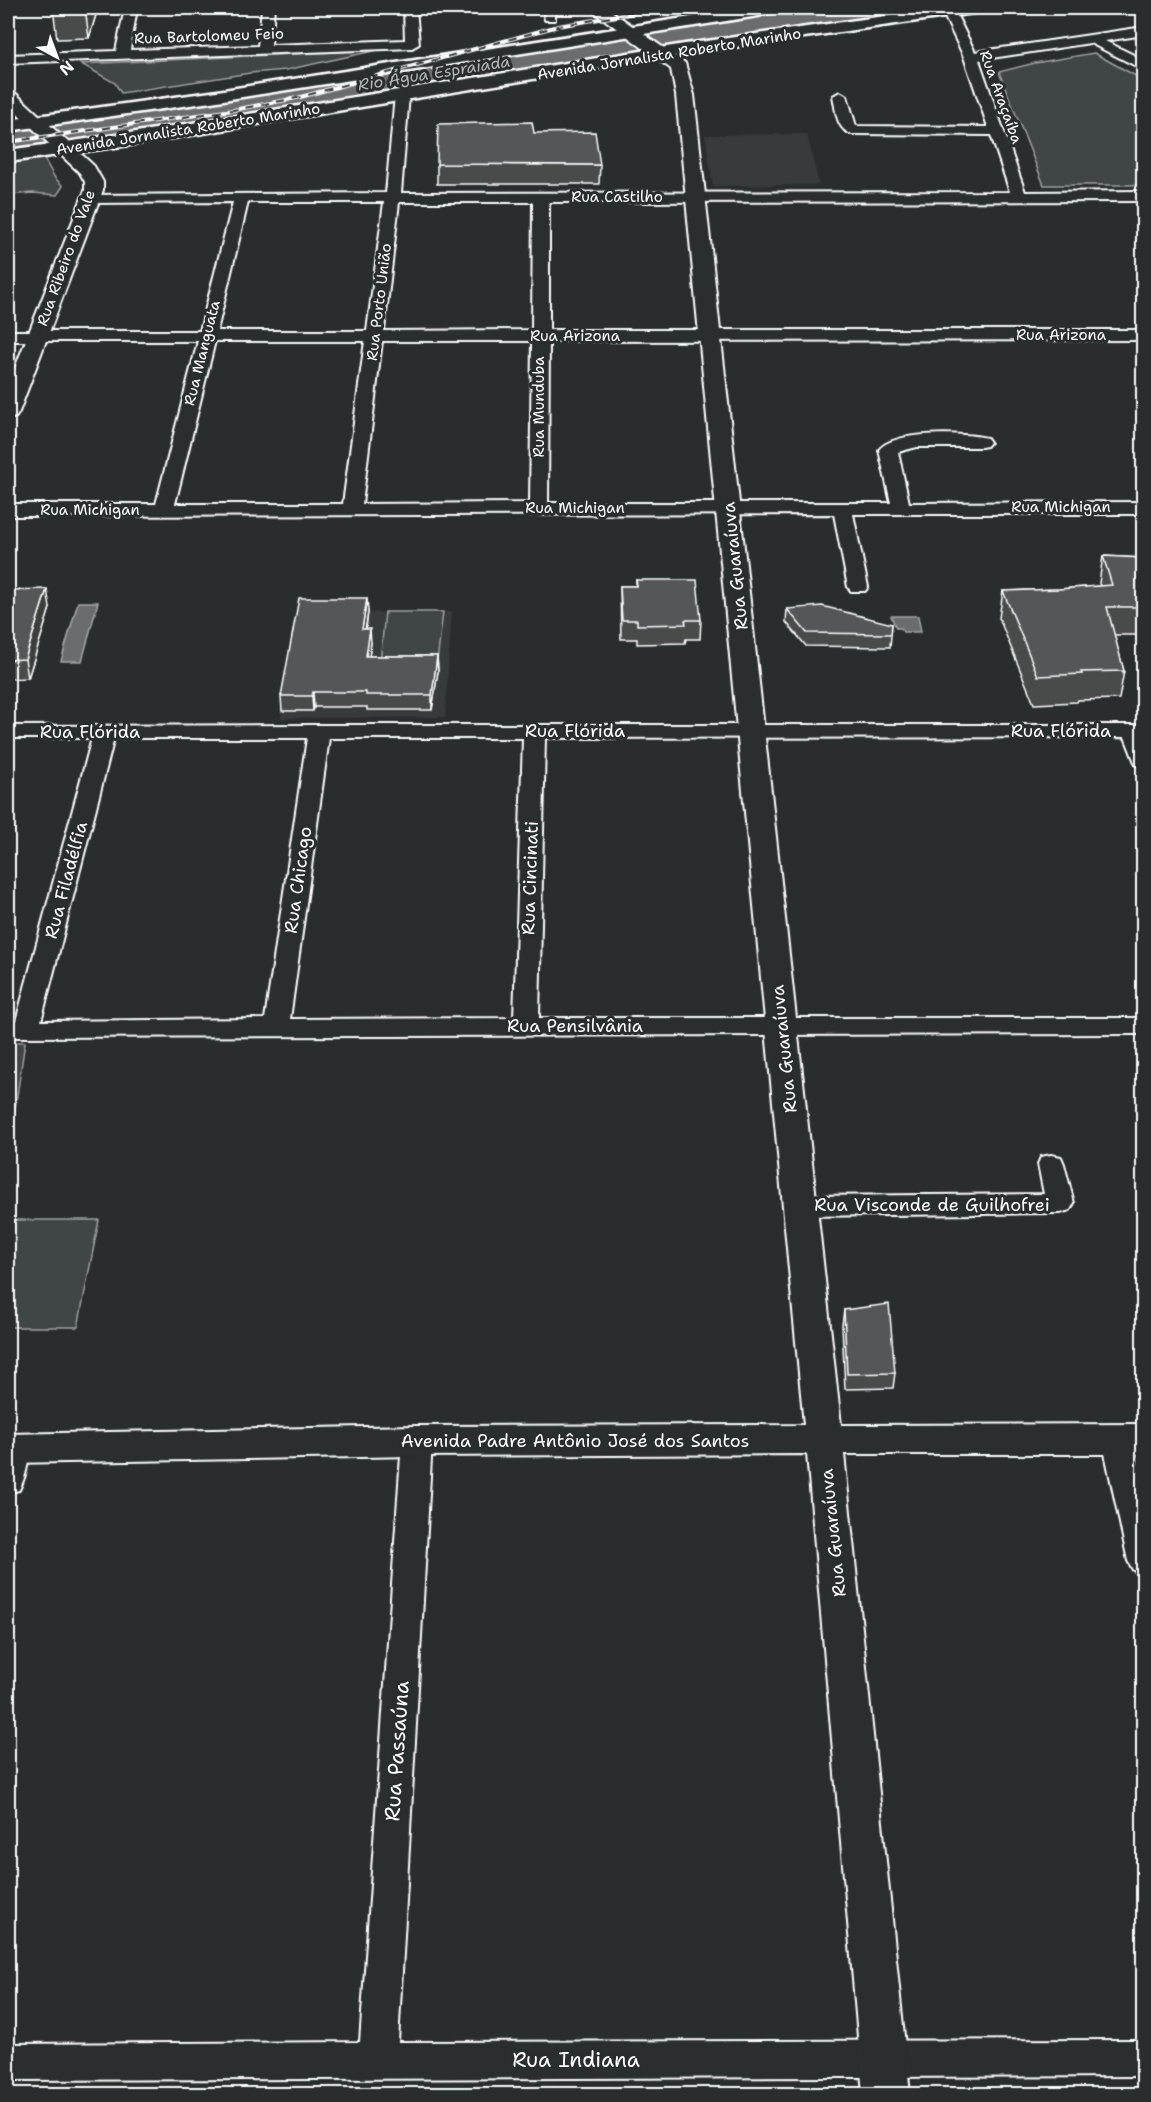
<svg xmlns="http://www.w3.org/2000/svg" width="1151" height="2102" font-family="'Shantell Sans',sans-serif">
<style>
.built{fill:#373a3b}
.green{fill:#414445;stroke:#a0a2a2;stroke-width:1.5}
.water{fill:#6a6c6d;stroke:#a6a7a7;stroke-width:1.5}
.lines{fill:none;stroke-linecap:round;stroke-linejoin:round}
.river{fill:#6a6c6d;fill-rule:evenodd}
.minor-casing{stroke:#fff;stroke-width:4}
.tertiary-casing{stroke:#fff;stroke-width:4}
.primary-casing{stroke:#fff;stroke-width:5}
.minor{fill:#2a2d2e;fill-rule:evenodd}
.tertiary{fill:#2a2d2e;fill-rule:evenodd}
.primary{fill:#2a2d2e;fill-rule:evenodd}
.rail-casing{stroke:#fff;stroke-width:4}
.rail{stroke:#2a2d2e;stroke-width:2;stroke-dasharray:8;stroke-linecap:butt}
.wall{fill:#494b4c;stroke:#fff;stroke-width:1.5}
.shaded-wall{fill:#3c3d3e;stroke:#fff;stroke-width:1.5}
.building{fill:#555758;stroke:#fff;stroke-width:1.5}
.labels{text-anchor:middle;dominant-baseline:central;stroke-width:6;stroke-linejoin:round;paint-order:stroke}
.far-street-label{font-size:15px;fill:#fff;stroke:#2a2d2e}
.far-water-label{font-size:16px;font-style:italic;fill:#b4b6b6;stroke:#2a2d2e}
.street-label{font-size:18px;fill:#fff;stroke:#2a2d2e}
.near-street-label{font-size:21px;fill:#fff;stroke:#2a2d2e}
</style>
<rect width="100%" height="100%" fill="#2a2d2e"/>
<filter id="ink" filterUnits="userSpaceOnUse"><feTurbulence type="fractalNoise" baseFrequency=".0167" numOctaves="2"/><feDisplacementMap in="SourceGraphic" scale="12" xChannelSelector="R" yChannelSelector="G"/><feConvolveMatrix kernelMatrix="1 2 1 2 8 2 1 2 1" color-interpolation-filters="sRGB"/></filter>
<g filter="url(#ink)">
<path class="built" d="M807,134L819,185L713,186L705,135Z
M452,612L445,717L281,718L300,613Z"/>
<path class="green" d="M378,50L286,70L250,73L121,93L115,83L81,64Z
M1094,53L1143,80V185H1044L999,72L1035,63Z
M43,157L55,178L63,186L57,195L33,193L8,195V163Z
M385,612H443L437,662L380,663Z
M8,1042H25L8,1156Z
M8,1220H99L78,1327H8Z"/>
<path class="water" d="M78,602H98L82,661H61Z
M891,616H918L921,632H903L901,628H896Z"/>
<g class="lines">
<path class="river" d="M808,8H876L871,14L861,17L215,120L8,149V129L215,100Z"/>
<defs>
<path id="minor" d="M125,8H137L130,50L258,46L262,8H274L271,45L405,40L404,8H416L419,44L412,48L8,63V55L116,51Z
M543,8H555V20H545Z
M943,8H953L975,52L1144,27V35L1105,41L1144,60V70L1090,43L979,60L1025,192L1144,191V201L549,202V330H1144V340L549,341L548,503H891L879,450C893,430 966,433 987,438L990,442L987,446L981,447H917L898,452L909,503L1144,502V514H853L868,587L865,591H851L848,587L834,514L8,516V504H156L198,341H8V331H200L233,202L91,203L86,201L83,198L86,195L386,193L395,95L402,91L409,95L401,193L1010,192L991,135L852,134C836,130 836,109 833,96L840,92L847,96L856,126L988,127L964,57L942,11ZM248,202H384L367,331H217ZM399,202H533L532,330L384,331ZM215,341H365L343,504H175ZM382,341H532L530,503L362,504Z
M316,725H1144V766L1136,765L1125,737L545,738L539,1018H1144V1034L8,1037V1021H16L92,738H8V726ZM114,738H307L265,1019L41,1021ZM329,738H523L514,1018L290,1019Z
M1051,1155L1061,1157L1064,1164L1074,1203L1070,1210L1060,1213L799,1216L789,1213L785,1206L789,1199L799,1196L1044,1194L1038,1164L1041,1157Z
M1117,1427L1128,1431C1150,1473 1144,1528 1144,1574L1133,1570L1128,1561L1102,1439L1106,1431Z
M417,1429L428,1433L432,1441L398,2042L1144,2040V2076L8,2080V2044L360,2042L402,1441L406,1433Z
M14,1437L25,1441C32,1454 26,1476 19,1490L8,1493V1439Z"/>
<path id="tertiary" d="M589,8H607L685,63L694,95L841,1425L1144,1424V1454H844L910,2094H863L807,1454L417,1456L8,1463V1434L417,1426L804,1425L676,95L671,69Z
M8,91L14,92L94,166L103,182V190L19,412L16,417L8,419V386L85,190V182L80,173L8,105Z"/>
<path id="primary" d="M748,8H773L771,12L758,16L211,102L8,131V120L211,92Z
M942,8H982L974,13L685,54L130,145L8,162V150L130,133L685,44Z"/>
</defs>
<use href="#minor" class="minor-casing"/>
<use href="#tertiary" class="tertiary-casing"/>
<use href="#primary" class="primary-casing"/>
<use href="#minor" class="minor"/>
<use href="#tertiary" class="tertiary"/>
<use href="#primary" class="primary"/>
<defs>
<path id="rail" d="M8,142L233,110L297,98L558,26L664,8"/>
</defs>
<use href="#rail" class="rail-casing"/>
<use href="#rail" class="rail"/>
</g>
<path class="wall" d="M53,8H98L89,38L57,39Z
M437,164L600,165L599,184H437Z
M1103,556L1143,558V635H1114L1124,671L1119,699L1078,700L1077,702L1034,704L999,618L1003,591L1059,589L1100,586L1099,583Z
M636,580L701,620L700,639H686L685,643L637,644V639H621L620,586H636Z
M8,590L50,608L28,678L8,679Z
M787,609L892,624L890,647L806,646L786,622Z
M368,612L366,629L371,643L369,656H437L438,671L432,710H367V707H314L313,711H282L281,696Z
M844,1310L895,1373L893,1388L845,1389L842,1325Z"/>
<path class="shaded-wall" d="M85,8H98L89,38Z
M47,589L50,608L28,678L25,659Z
M367,598L368,612L363,643L362,629Z
M370,629L371,643L367,671L366,656Z
M437,656L438,671L432,710V695Z
M313,692L314,707L313,711L312,696Z"/>
<path class="building" d="M532,122L534,133L595,132L600,165L437,164L438,124Z
M1103,556L1143,558V607H1107L1124,671L1081,672L1082,674L1038,676L1003,591L1059,589L1112,585Z
M636,580H697L701,620H685L686,624L637,625V620H622L620,586H637Z
M47,589L25,659L8,660V590Z
M299,598H367L362,629H370L366,656H437L432,695H366V692H313L312,696H281Z
M822,606L892,624L891,634L807,633L787,609Z
M889,1304L895,1373L847,1374L844,1310Z"/>
</g>
<g class="labels">
<g class="far-street-label">
<text transform="translate(209 36) rotate(-2)">Rua Bartolomeu Feio</text>
<text transform="translate(669 54) rotate(-9)">Avenida Jornalista Roberto Marinho</text>
<text transform="translate(1001 97) rotate(70)">Rua Araçaíba</text>
<text transform="translate(188 129) rotate(-9)">Avenida Jornalista Roberto Marinho</text>
<text x="617" y="197">Rua Castilho</text>
<text transform="translate(66 258) rotate(-70)">Rua Ribeiro do Vale</text>
<text transform="translate(379 302) rotate(-83)">Rua Porto União</text>
<text x="1061" y="335">Rua Arizona</text>
<text x="575" y="336">Rua Arizona</text>
<text transform="translate(202 353) rotate(-76)">Rua Manguata</text>
<text transform="translate(539 407) rotate(-90)">Rua Munduba</text>
<text x="1061" y="507">Rua Michigan</text>
<text x="575" y="508">Rua Michigan</text>
<text x="90" y="510">Rua Michigan</text>
</g>
<g class="far-water-label">
<text transform="translate(434 73) rotate(-9)">Rio Água Espraiada</text>
</g>
<g class="street-label">
<text transform="translate(735 566) rotate(-96)">Rua Guaraíuva</text>
<text x="575" y="731">Rua Flórida</text>
<text x="1061" y="731">Rua Flórida</text>
<text x="90" y="732">Rua Flórida</text>
<text transform="translate(530 878) rotate(-88)">Rua Cincinati</text>
<text transform="translate(66 880) rotate(-75)">Rua Filadélfia</text>
<text transform="translate(298 880) rotate(-82)">Rua Chicago</text>
<text x="575" y="1026">Rua Pensilvânia</text>
<text transform="translate(784 1049) rotate(-96)">Rua Guaraíuva</text>
<text x="932" y="1205">Rua Visconde de Guilhofrei</text>
<text x="575" y="1441">Avenida Padre Antônio José dos Santos</text>
<text transform="translate(833 1533) rotate(-96)">Rua Guaraíuva</text>
</g>
<g class="near-street-label">
<text transform="translate(397 1751) rotate(-86)">Rua Passaúna</text>
<text x="576" y="2060">Rua Indiana</text>
</g>
</g>
<rect width="1151" height="2102" fill="none" stroke="#2a2d2e" stroke-width="30"/>
<rect x="15" y="15" width="1121" height="2072" fill="none" stroke="#fff" stroke-width="2" filter="url(#ink)"/>
<g transform="translate(57 57) rotate(139)" stroke="#2a2d2e" stroke-width="4.5" paint-order="stroke">
<path d="M0-4.5L10 22L0 15L-10 22Z" fill="#ffffff"/>
<text y="-9" font-size="16" font-weight="bold" text-anchor="middle" fill="#ffffff">N</text>
</g>
</svg>
